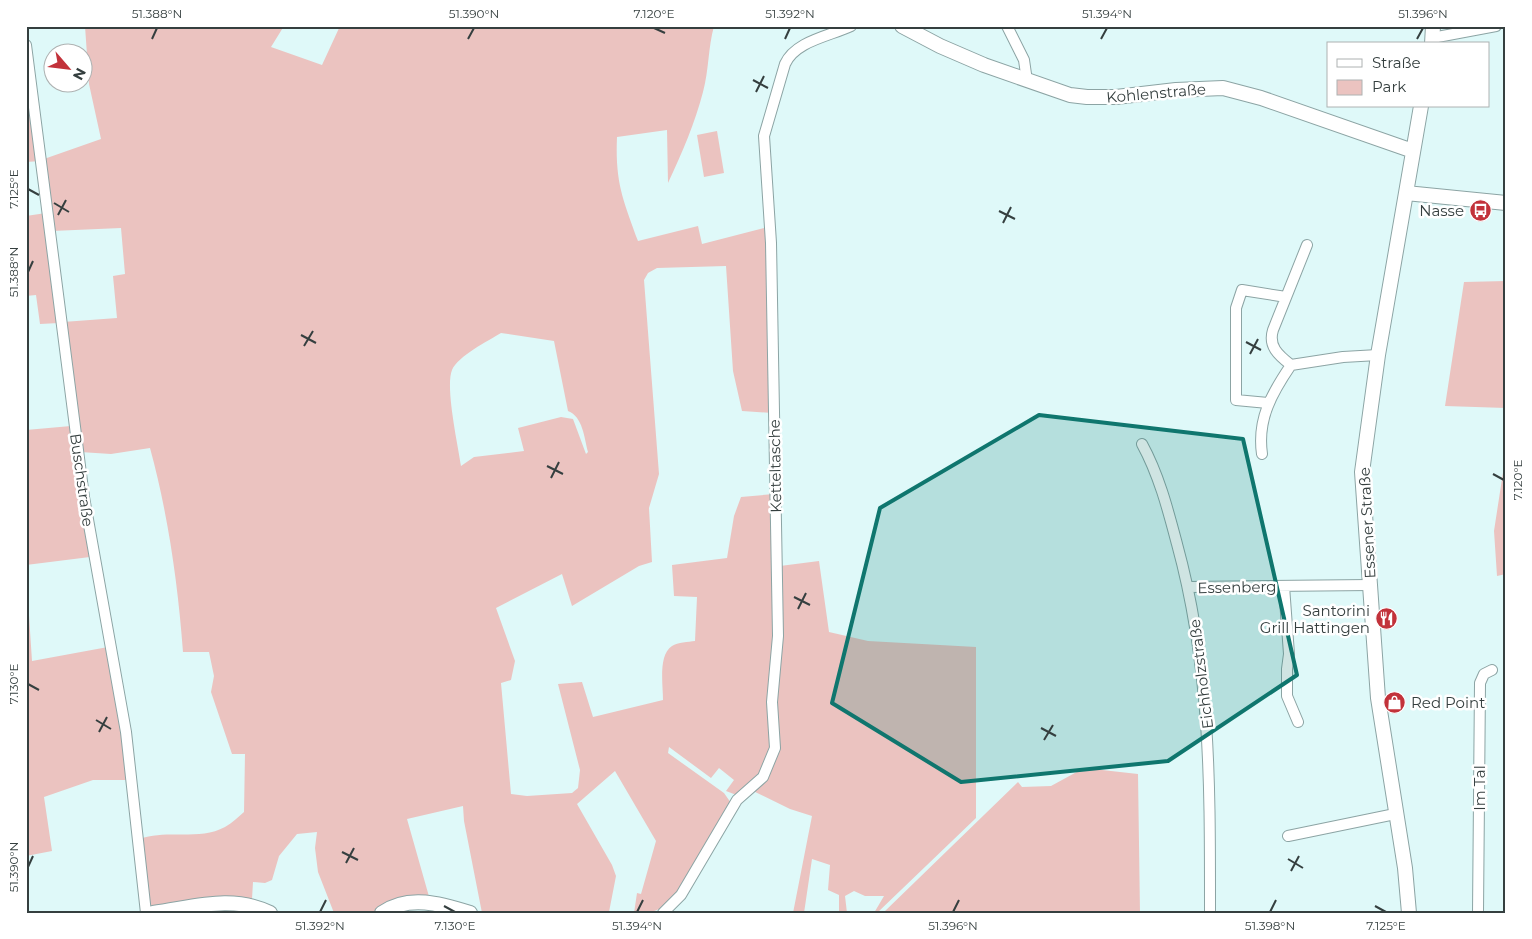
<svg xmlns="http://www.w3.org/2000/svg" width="1532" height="939" font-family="Montserrat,sans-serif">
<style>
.green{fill:#ebc3c0;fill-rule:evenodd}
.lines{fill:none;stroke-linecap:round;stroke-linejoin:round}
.street-casing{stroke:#8ca4a4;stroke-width:12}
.secondary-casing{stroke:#8ca4a4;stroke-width:16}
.street{stroke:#fff;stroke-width:10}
.secondary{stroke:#fff;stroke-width:14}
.marked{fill:#0f766e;fill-opacity:0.2;stroke:#0f766e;stroke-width:4;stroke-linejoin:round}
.ticks{fill:none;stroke:#353f3f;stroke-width:2}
.labels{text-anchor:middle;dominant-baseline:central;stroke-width:5;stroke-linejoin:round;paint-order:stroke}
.street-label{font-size:15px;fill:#353f3f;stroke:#fff}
.poi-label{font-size:15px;fill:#353f3f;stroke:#fff;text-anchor:end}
.neatline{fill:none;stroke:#353f3f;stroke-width:2}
.ticks-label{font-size:12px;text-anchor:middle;fill:#353f3f}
</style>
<rect width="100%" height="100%" fill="#dff9f9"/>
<path class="green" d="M85,26H284L271,47L322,65L340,26H714C708,48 709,70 703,92C695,123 682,153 668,183L667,130L617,137C615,182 623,200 638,241L698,226L702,244L768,227L772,413L742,411L733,371L726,266L657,268L648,273L644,280L659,474L649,508L652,562L639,566L572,606L562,574L496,608L515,661L511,680L501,683L511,794L527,796L572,793L578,788L580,770L558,684L582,682L593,717L663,700C663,685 658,655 672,646C678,642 688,642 695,641L697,597L674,596L672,565L727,558L734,516L741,497L774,494V739L765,771L739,796L726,791L734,780L719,768L711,778L669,747L668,753L724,793L731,803L675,897C659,911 655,913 634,913L637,893L641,894L656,841L615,771L577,804L612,865L616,876L609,912L482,913L464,821L463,806L407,819L430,900L377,913H334L318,872L315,848L317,832L297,834L279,856L272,880L265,883L253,882L252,899L237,898L150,910L140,839C167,829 199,841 225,827C232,823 238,817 244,812L245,754H232L211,692L214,676L209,652H183C178,584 168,514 150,448L111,454L80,452L63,322L117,318L113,276L125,274L121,228L52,231L44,159L101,139L89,84ZM501,333L554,341L568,411C583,417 584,437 588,452L586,454L573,419L561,417L518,428L524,451L474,457L461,466C458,445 445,387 452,370C458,356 488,341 501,333Z
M26,62L41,161L26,162Z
M717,131L724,173L704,177L697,135Z
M46,213L59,323L40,324L36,295L26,296V216Z
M1506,281V408L1445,406L1464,282Z
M71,426L78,500L90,557L26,565V430Z
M1504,466H1506V574L1497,576L1494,531Z
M819,561L829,632L868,641L976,647V818L877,913H874L884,896H865L854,891L845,896L847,913H839V895L828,890L830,865L812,859L804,913H793L812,816L790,809L751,790L777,748L774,703L780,566Z
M26,570L32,661L108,647L129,780H93L44,797L52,851L26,856Z
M1084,768L1138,774L1140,913H883L1018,782L1022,787L1051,786Z"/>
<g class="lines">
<defs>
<path id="street" d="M1007,26L1024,60L1027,81
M1432,38L1496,26
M26,45L84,497L126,732L146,913
M1307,245L1273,330C1268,346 1278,355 1291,365L1343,357L1378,355
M1268,403L1236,400V308L1242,290L1286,297
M1142,444C1159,475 1168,510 1177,544C1211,668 1210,785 1210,913
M1262,454C1257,419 1272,393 1291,365
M1284,586L1289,654L1287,669V696L1298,722
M1189,587L1370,585
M1288,836L1395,814
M663,913L681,895L737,800L763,777L775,748L772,702L778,636L771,243L764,136L785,64C795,41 830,36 851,26
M1478,913L1480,683L1484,674L1492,670"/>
<path id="secondary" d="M902,26L940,46L984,65L1070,95L1087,97H1116L1176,90L1223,88L1261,98L1413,151
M1432,44L1433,26
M1406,193L1506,203
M153,913C192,908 232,894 270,913
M382,913C409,894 441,904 470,913
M1409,913L1405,868L1378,698L1362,472L1378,355L1421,106"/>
</defs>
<use href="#street" class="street-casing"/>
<use href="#secondary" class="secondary-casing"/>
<use href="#street" class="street"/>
<use href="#secondary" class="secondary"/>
</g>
<path class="marked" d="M1039,415L1243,439L1297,675L1168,761L961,782L832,703L880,508Z"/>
<path class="ticks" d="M654,28L665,33M152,39L157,28M468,39L474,28M785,39L790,28M1101,39L1107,28M1417,39L1423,28M753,80L768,88M756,92L764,76M28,189L39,195M54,203L69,212M999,211L1015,219M58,215L66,200M1003,223L1011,207M28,272L33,261M301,335L316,343M1246,342L1261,350M304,346L313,331M1250,354L1258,339M547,466L563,474M1493,474L1504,480M551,478L559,462M794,597L810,605M798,609L806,593M28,684L39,690M96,720L111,729M1041,728L1056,736M99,732L107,717M1044,740L1053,725M342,852L358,860M1288,859L1303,868M346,863L354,848M28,867L33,856M1291,871L1299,856M444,906L455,912M1375,906L1386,912M320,912L326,900M637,912L643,900M953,912L959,900M1270,912L1276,900"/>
<defs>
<symbol id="bus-disc" viewBox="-11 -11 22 22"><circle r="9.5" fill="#c2323a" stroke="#fff"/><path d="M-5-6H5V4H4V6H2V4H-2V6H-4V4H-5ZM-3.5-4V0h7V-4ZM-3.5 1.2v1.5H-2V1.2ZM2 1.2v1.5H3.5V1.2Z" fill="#fff"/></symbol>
<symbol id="restaurant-disc" viewBox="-11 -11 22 22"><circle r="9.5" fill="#c2323a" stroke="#fff"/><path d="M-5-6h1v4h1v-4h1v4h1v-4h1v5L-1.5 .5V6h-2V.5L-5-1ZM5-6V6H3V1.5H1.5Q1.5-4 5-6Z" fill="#fff"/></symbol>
<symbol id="shop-disc" viewBox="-11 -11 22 22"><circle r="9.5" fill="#c2323a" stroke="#fff"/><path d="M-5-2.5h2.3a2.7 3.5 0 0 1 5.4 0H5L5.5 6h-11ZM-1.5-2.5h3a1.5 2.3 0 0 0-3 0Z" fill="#fff"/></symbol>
</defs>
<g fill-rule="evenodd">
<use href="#bus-disc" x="1468" y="198" width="25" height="25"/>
<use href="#restaurant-disc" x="1374" y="606" width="25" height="25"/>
<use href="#shop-disc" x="1382" y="690" width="25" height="25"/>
</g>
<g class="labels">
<g class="street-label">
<text transform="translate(1156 93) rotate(-5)">Kohlenstraße</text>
<text transform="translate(775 466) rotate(-91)">Ketteltasche</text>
<text transform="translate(82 480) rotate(82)">Buschstraße</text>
<text transform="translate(1367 523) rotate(-93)">Essener Straße</text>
<text transform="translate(1237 587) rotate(-1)">Essenberg</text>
<text transform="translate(1201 674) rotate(-97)">Eichholzstraße</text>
<text transform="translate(1479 788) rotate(-90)">Im Tal</text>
</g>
<g class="poi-label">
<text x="1464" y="210">Nasse</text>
<text x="1370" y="610">Santorini<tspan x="1370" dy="17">Grill Hattingen</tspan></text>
<text x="1411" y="702" text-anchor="start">Red Point</text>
</g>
</g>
<rect width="1532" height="939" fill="none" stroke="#ffffff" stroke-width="55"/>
<rect x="1327" y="42" width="162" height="65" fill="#ffffff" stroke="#aeb2b2"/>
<rect x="1337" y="59" width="25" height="8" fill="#ffffff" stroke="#aeb2b2"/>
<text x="1372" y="68" font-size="15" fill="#353f3f">Straße</text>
<rect x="1337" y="80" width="25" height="15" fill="#ebc3c0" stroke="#aeb2b2"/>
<text x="1372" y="92" font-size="15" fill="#353f3f">Park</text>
<g transform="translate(68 68) rotate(118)"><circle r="24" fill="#ffffff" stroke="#aeb2b2"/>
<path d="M0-4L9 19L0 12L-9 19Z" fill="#c2323a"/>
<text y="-8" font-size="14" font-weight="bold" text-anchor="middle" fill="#353f3f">N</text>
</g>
<rect x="28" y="28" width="1476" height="884" class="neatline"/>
<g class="ticks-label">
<text x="157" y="18">51.388°N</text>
<text x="474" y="18">51.390°N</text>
<text x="654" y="18">7.120°E</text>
<text x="790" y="18">51.392°N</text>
<text x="1107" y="18">51.394°N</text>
<text x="1423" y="18">51.396°N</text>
<text transform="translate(14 189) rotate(-90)" y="4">7.125°E</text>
<text transform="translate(14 272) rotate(-90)" y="4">51.388°N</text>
<text transform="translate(1518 480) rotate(-90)" y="4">7.120°E</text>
<text transform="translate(14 684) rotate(-90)" y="4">7.130°E</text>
<text transform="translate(14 867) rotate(-90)" y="4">51.390°N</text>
<text x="320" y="930">51.392°N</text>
<text x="455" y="930">7.130°E</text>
<text x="637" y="930">51.394°N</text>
<text x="953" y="930">51.396°N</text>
<text x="1270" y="930">51.398°N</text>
<text x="1386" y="930">7.125°E</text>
</g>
</svg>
